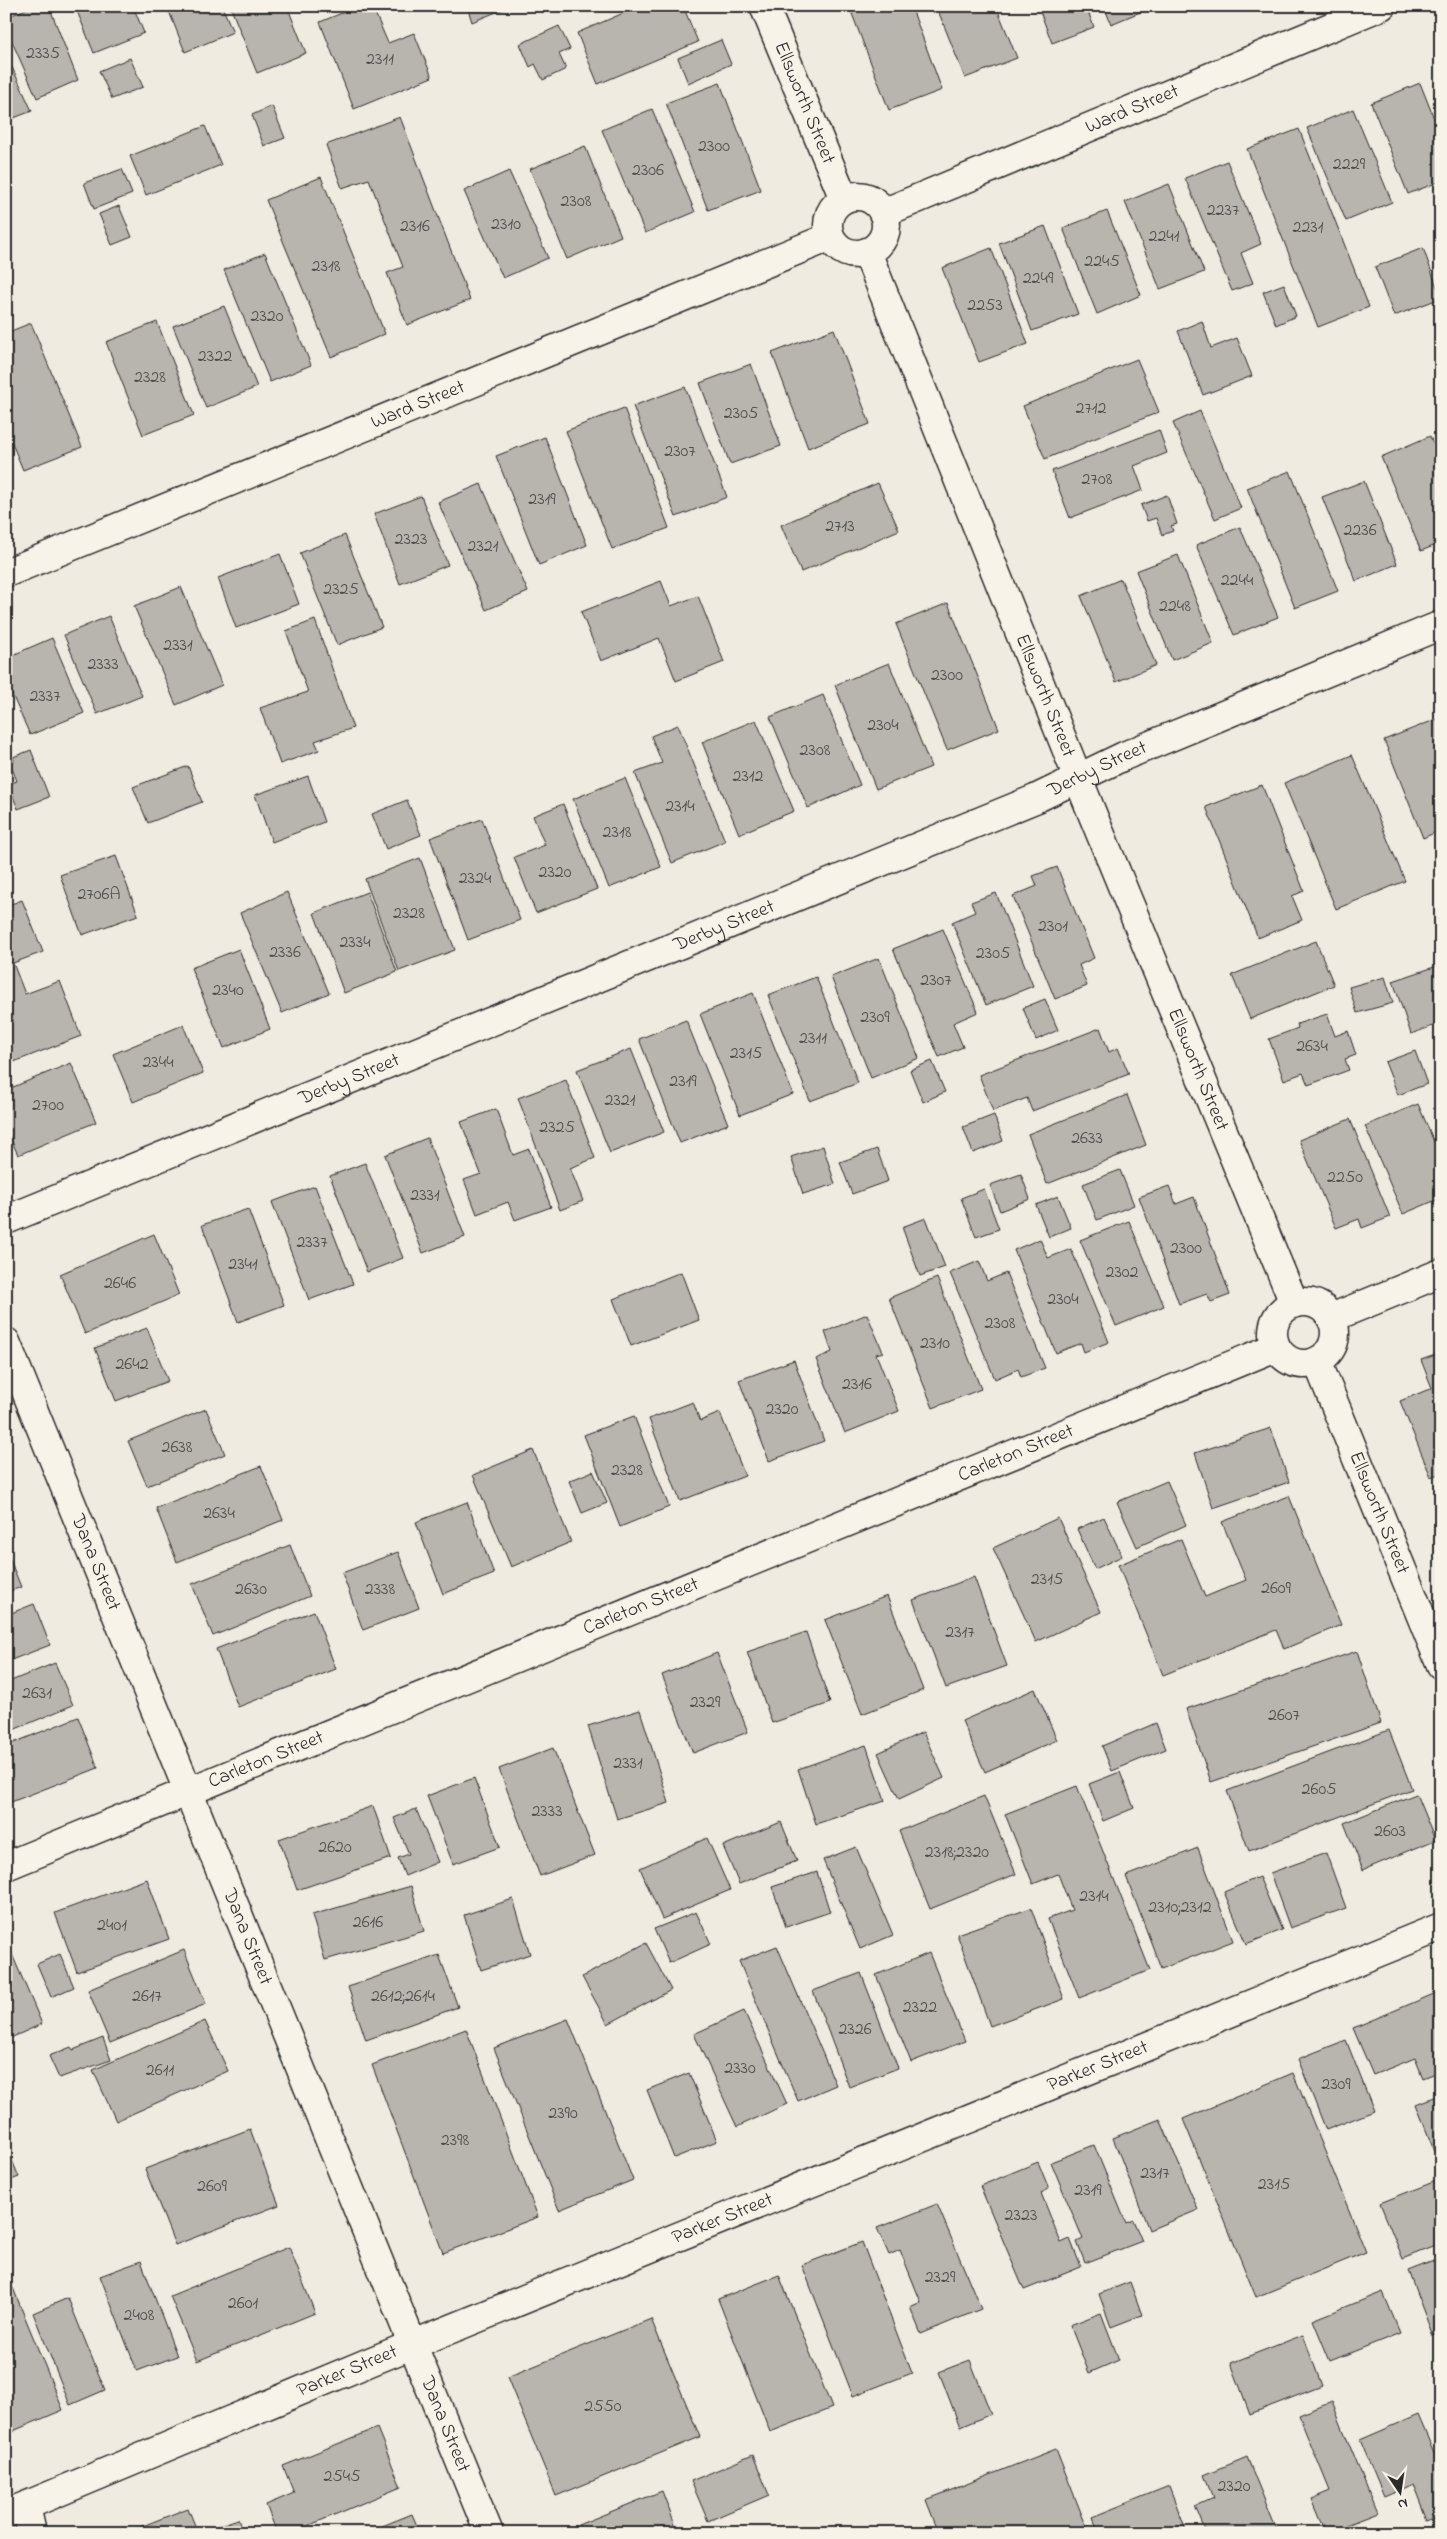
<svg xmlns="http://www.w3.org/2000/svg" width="1447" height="2539" font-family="'Indie Flower',sans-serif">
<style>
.building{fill:#b8b5ae;stroke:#2b2b2b}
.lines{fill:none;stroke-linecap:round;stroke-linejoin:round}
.minor-casing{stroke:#2b2b2b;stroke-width:31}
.minor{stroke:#f7f3e8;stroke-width:28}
.labels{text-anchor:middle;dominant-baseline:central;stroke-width:4.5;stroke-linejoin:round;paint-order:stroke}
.number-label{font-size:18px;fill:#4e4e4c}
.street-label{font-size:20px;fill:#2b2b2b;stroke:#f7f3e8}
</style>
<rect width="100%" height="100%" fill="#efebe0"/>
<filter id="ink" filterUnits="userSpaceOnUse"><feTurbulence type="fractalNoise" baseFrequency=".02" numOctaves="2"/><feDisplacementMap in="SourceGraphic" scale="10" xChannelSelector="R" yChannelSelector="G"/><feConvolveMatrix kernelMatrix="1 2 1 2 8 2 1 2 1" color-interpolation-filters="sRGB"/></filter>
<g filter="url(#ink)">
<path class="building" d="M32,6H49L78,80L37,98L6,28V18Z
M75,6H133L144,33L94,53Z
M167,6H222L233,32L185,52Z
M230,6H287L306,53L257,73Z
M359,6H372L388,43L414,33L432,77L354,109L320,22Z
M467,6H511L472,22Z
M640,6H683L698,42L598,84L577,33Z
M849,6H911L942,90L889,110Z
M941,6H996L1017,58L965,78L937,8Z
M1038,6H1086L1094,27L1052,43Z
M1104,6H1155L1111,24Z
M559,26L570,49L559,54L566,69L543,80L535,64L530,67L520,44Z
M721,40L731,64L688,83L678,58Z
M6,54L32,111L6,121Z
M130,58L143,87L112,99L99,71Z
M720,83L761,190L708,210L666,103Z
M1420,83L1441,136V181L1408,194L1371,103Z
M272,106L285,138L264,146L252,115Z
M652,109L695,212L645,233L602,130Z
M1353,109L1392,202L1346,221L1307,128Z
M400,117L470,300L407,325L387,273L403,267L369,179L342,188L326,145Z
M205,126L221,165L146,195L130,156Z
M1299,129L1369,307L1318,327L1247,149Z
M585,146L621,236L567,259L530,169Z
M1227,161L1261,244L1241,253L1253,283L1232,291L1185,178Z
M122,169L132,194L94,209L84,183Z
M509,171L548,258L503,278L464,191Z
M321,177L385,334L331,357L266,200Z
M1169,184L1204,272L1160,289L1125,202Z
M119,206L132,237L112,245L99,214Z
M1107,211L1141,295L1097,314L1063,228Z
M1045,226L1078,314L1032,331L999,243Z
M991,248L1028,344L979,362L942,268Z
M1423,248L1441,298L1394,316L1375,267Z
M265,253L311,365L270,382L224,270Z
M1284,284L1296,316L1276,325L1263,292Z
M224,306L257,387L206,408L173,326Z
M1202,321L1211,348L1237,338L1252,376L1203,395L1178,331Z
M157,322L194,415L143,435L106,342Z
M31,323L82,447L23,470L11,441L6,443V333Z
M834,329L870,424L808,448L772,353Z
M1137,359L1159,412L1045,459L1023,406Z
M751,364L781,446L730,464L700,383Z
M685,387L727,497L676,517L633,406Z
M624,408L669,528L612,549L566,431Z
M1200,411L1241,508L1215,519L1173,423Z
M1159,430L1167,453L1134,466L1143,490L1070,518L1052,471Z
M1430,436L1441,463V543L1421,551L1381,457Z
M545,437L587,545L539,565L496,456Z
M1290,471L1338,591L1295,608L1247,488Z
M1364,481L1397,564L1356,581L1322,497Z
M878,483L899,530L801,572L781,525Z
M481,484L528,592L486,610L438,502Z
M1167,495L1177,524L1171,526L1173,531L1162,535L1156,518L1147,521L1141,505Z
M421,496L448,565L400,584L374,514Z
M1240,527L1278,617L1234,635L1196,545Z
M345,535L382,627L337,645L300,553Z
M280,554L299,604L236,628L218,578Z
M1178,555L1213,643L1172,660L1136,571Z
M1121,579L1156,665L1116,682L1081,596Z
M661,581L671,606L698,596L724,662L676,681L659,638L601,661L581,612Z
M181,587L222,685L176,705L134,606Z
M948,603L999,729L947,750L896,624Z
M109,616L142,696L97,714L64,635Z
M315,620L353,728L315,741L319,750L280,764L260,708L308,692L286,631Z
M52,638L84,713L30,735L6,681V658Z
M889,663L931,767L876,789L835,685Z
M823,695L860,785L808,808L770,717Z
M1437,719L1441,728V830L1423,838L1384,740Z
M756,720L794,811L739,834L702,742Z
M678,725L725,841L672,863L635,773L662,763L651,736Z
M31,750L49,797L18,809L8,784L17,781L10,763L14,761L13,757Z
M1352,755L1405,881L1336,909L1284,783Z
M188,766L202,802L148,823L133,787Z
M308,776L324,822L272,842L255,795Z
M625,778L661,867L609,888L573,799Z
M1262,785L1304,891L1292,896L1302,920L1258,938L1206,807Z
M407,800L421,835L386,849L372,814Z
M563,804L597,889L536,913L514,857L545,845L533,816Z
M482,819L520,920L468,940L430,838Z
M116,856L138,915L82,935L60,875Z
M420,858L455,950L399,971L365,879Z
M1057,867L1094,958L1079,965L1087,986L1055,999L1013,896L1037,886L1033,876Z
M287,892L329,993L282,1013L240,913Z
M367,892L397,972L344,993L314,913Z
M996,893L1033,986L986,1005L952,922L975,912L971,902Z
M22,900L43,952L13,963L25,994L60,981L81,1036L6,1065V906Z
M943,929L978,1012L953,1023L963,1047L939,1057L893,949Z
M1316,941L1334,985L1250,1019L1232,975Z
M239,949L270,1029L224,1048L191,968Z
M879,958L919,1058L871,1078L831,977Z
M1437,966L1441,976V1023L1411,1034L1393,981Z
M816,977L858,1083L810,1101L768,995Z
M1385,977L1393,1003L1357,1013L1349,987Z
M753,993L793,1094L740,1115L700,1014Z
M1045,999L1058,1030L1036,1040L1023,1008Z
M1327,1014L1335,1036L1348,1031L1356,1055L1345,1059L1349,1070L1308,1085L1303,1073L1284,1080L1269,1039L1298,1028L1297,1024Z
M686,1020L728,1124L680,1143L639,1039Z
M183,1025L203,1073L133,1102L113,1054Z
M1100,1028L1109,1052L1118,1048L1129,1074L1032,1111L1027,1098L993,1111L979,1075Z
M631,1049L664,1132L610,1153L577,1070Z
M1415,1051L1427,1084L1398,1095L1385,1062Z
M932,1061L945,1092L923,1102L910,1070Z
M71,1063L96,1122L18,1155L6,1128V1090Z
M566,1080L595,1158L570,1168L583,1201L560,1210L518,1098Z
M1127,1095L1146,1145L1047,1184L1028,1134Z
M1418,1104L1441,1158V1198L1403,1214L1365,1126Z
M496,1109L513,1155L529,1149L551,1207L515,1220L508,1202L477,1214L464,1180L481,1174L461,1122Z
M994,1115L1003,1141L973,1153L963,1127Z
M1350,1119L1390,1217L1362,1228L1359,1219L1336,1228L1299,1140Z
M427,1138L465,1237L423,1253L385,1155Z
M823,1146L835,1184L803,1194L791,1157Z
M877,1149L888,1181L852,1194L840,1162Z
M365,1163L403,1258L367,1272L330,1176Z
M1120,1170L1134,1205L1097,1220L1083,1184Z
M1021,1174L1030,1199L1000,1211L990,1185Z
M315,1186L353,1284L309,1300L272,1202Z
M1169,1186L1176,1204L1194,1197L1230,1295L1211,1302L1207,1294L1179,1304L1139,1197Z
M984,1189L999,1229L976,1237L961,1198Z
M1058,1196L1071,1228L1049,1237L1036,1205Z
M248,1209L284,1305L238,1322L202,1225Z
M926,1218L945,1267L920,1276L902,1227Z
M1129,1221L1164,1306L1116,1326L1080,1240Z
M154,1234L179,1295L85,1334L60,1274Z
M1040,1239L1048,1258L1071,1249L1109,1342L1084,1352L1081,1343L1056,1353L1014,1250Z
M979,1261L987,1281L1006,1273L1045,1368L1021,1377L1018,1369L995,1379L950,1273Z
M681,1272L699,1320L631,1346L613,1299Z
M937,1278L981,1389L933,1408L889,1298Z
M867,1314L883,1352L876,1354L899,1411L845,1433L816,1359L832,1352L825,1332Z
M147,1328L168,1381L116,1401L95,1348Z
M1441,1353V1473L1431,1477L1400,1401L1432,1388L1421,1360Z
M794,1360L824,1441L769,1461L739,1380Z
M693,1402L700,1421L720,1413L745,1476L680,1501L649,1419Z
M206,1409L225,1454L147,1486L128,1441Z
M634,1416L669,1507L620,1527L584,1435Z
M1271,1428L1289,1482L1213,1508L1195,1453Z
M533,1450L571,1542L511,1567L473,1475Z
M261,1466L283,1520L177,1562L156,1508Z
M593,1471L607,1503L582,1513L569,1481Z
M1167,1481L1186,1525L1137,1547L1117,1502Z
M1289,1496L1341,1625L1284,1649L1276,1630L1163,1675L1118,1565L1181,1539L1205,1597L1246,1580L1222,1522Z
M467,1502L494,1574L443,1594L416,1522Z
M1104,1517L1122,1556L1095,1569L1077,1529Z
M1058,1518L1101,1612L1036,1642L993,1548Z
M290,1545L310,1596L213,1636L192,1584Z
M6,1550L21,1587L6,1593Z
M398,1552L419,1608L363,1630L342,1573Z
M974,1577L1007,1666L946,1688L913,1600Z
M887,1596L923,1690L862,1714L825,1620Z
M34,1604L50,1645L6,1662V1615Z
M314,1611L336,1669L238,1707L216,1649Z
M806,1632L830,1703L772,1723L747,1652Z
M1357,1651L1381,1723L1211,1782L1186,1709Z
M717,1653L748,1732L693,1753L662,1675Z
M55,1663L73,1705L6,1733V1683Z
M1035,1689L1057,1740L985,1772L962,1721Z
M640,1710L669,1803L617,1819L588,1726Z
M78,1717L98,1768L6,1804V1746Z
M1156,1723L1166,1749L1112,1771L1102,1746Z
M1389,1730L1412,1789L1249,1851L1227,1791Z
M923,1732L944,1778L899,1799L878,1753Z
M866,1745L885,1801L816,1824L798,1769Z
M553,1748L595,1855L540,1876L499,1769Z
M1120,1772L1134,1808L1103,1821L1089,1784Z
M474,1778L500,1847L453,1864L427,1796Z
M1077,1786L1150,1970L1079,1998L1048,1919L1072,1910L1058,1874L1033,1884L1005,1814Z
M1416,1794L1435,1840L1363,1870L1344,1823Z
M984,1796L1016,1874L930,1909L899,1831Z
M373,1806L391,1858L297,1890L279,1839Z
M416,1809L438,1862L405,1876L398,1858L409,1854L394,1818Z
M781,1822L797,1861L739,1884L723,1846Z
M707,1838L730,1890L662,1919L640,1868Z
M856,1847L893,1935L860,1949L823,1860Z
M1198,1848L1233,1941L1161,1969L1126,1876Z
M1326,1853L1346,1908L1290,1928L1270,1873Z
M817,1872L830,1912L786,1927L772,1887Z
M1259,1877L1282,1930L1246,1944L1224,1892Z
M147,1879L169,1939L77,1972L55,1913Z
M411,1886L424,1931L325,1960L312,1915Z
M513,1899L530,1954L481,1970L464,1915Z
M1031,1908L1064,1999L990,2026L957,1934Z
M696,1912L711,1944L669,1963L654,1929Z
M646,1943L671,1990L608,2024L582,1977Z
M777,1946L836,2085L798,2101L739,1961Z
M184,1950L206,2004L110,2043L88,1990Z
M11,1952L42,2024L6,2040V1954Z
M929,1953L965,2041L911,2062L876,1975Z
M60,1954L74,1987L51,1997L37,1964Z
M439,1955L458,2007L366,2040L348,1987Z
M861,1973L898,2068L849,2087L813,1991Z
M1441,1991V2071L1423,2078L1415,2058L1373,2075L1353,2028Z
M744,2011L787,2104L737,2127L694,2034Z
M568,2019L633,2180L559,2210L494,2048Z
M205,2021L228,2071L116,2121L93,2070Z
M466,2029L538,2217L443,2253L372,2065Z
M103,2038L111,2060L59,2078L49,2056L71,2047L73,2050Z
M1346,2040L1374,2111L1326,2130L1298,2059Z
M689,2073L717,2141L674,2158L647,2090Z
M1293,2073L1366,2252L1256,2297L1183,2119Z
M1441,2094V2154L1436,2156L1416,2104Z
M1160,2119L1198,2210L1149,2230L1113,2138Z
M250,2129L279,2205L175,2245L145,2169Z
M1094,2145L1126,2223L1133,2220L1142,2241L1085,2263L1077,2242L1083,2239L1051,2162Z
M6,2146L19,2177L6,2182Z
M1038,2162L1049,2189L1041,2193L1061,2243L1070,2239L1081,2267L1024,2290L980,2186Z
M1441,2179V2244L1403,2259L1380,2203Z
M937,2204L981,2309L921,2334L910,2307L921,2302L900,2250L889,2255L877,2228Z
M862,2242L912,2373L853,2396L802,2265Z
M289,2247L315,2313L197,2361L170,2296Z
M1441,2258V2333L1433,2336L1408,2271Z
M141,2261L177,2356L137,2371L100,2276Z
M6,2271L63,2410L6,2434Z
M779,2275L832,2408L770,2432L718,2299Z
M1130,2282L1142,2315L1111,2327L1099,2294Z
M1383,2292L1400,2333L1330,2361L1313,2320Z
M68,2298L105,2390L70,2405L33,2313Z
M1101,2313L1119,2360L1089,2373L1070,2325Z
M651,2319L700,2437L556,2496L507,2377Z
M1303,2335L1322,2386L1250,2414L1231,2363Z
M970,2360L991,2414L960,2427L939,2372Z
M1332,2402L1377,2513L1325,2533L1311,2499L1330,2491L1299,2415Z
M1418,2415L1441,2469V2515L1428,2520L1414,2484L1384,2497L1360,2440Z
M377,2428L401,2487L291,2533H277L266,2505L294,2493L283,2466Z
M1056,2449L1089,2533H939L926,2500Z
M753,2455L769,2495L708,2521L691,2481Z
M1247,2457L1278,2533H1206L1195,2506L1213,2498L1204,2475Z
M1169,2486L1187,2533H1099L1092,2517Z
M662,2491L678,2533H581L578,2525Z
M188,2508L198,2533H125Z
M412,2514L420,2533H365Z
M238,2519L243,2533H204L203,2531Z"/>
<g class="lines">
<defs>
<g id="minor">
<path id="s1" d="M764,6L844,199"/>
<circle cx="857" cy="225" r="29"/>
<path id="s2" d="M883,213L1381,6"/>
<path id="s3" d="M867,252L1094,818L1294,1303"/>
<path id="s4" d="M6,573L830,237"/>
<path id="s5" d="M6,1220L1035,799L1124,756L1441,625"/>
<circle cx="1304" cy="1333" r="31"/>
<path d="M1331,1318L1441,1273"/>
<path id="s6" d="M6,1342L489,2533"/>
<path id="s7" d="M1317,1361L1441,1665"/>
<path id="s8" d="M6,1866L1276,1347"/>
<path d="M26,2506L32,2533"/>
<path id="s9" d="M6,2514L372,2361L1441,1927"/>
</g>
</defs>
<use href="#minor" class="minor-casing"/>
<use href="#minor" class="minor"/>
</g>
</g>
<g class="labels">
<g class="number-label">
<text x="43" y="54">2335</text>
<text x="380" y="60">2311</text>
<text x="714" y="147">2300</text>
<text x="1349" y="165">2229</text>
<text x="648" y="171">2306</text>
<text x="576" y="202">2308</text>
<text x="1223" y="211">2237</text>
<text x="506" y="225">2310</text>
<text x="415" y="227">2316</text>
<text x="1308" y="228">2231</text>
<text x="1164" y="237">2241</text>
<text x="1102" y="262">2245</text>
<text x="326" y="267">2318</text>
<text x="1038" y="279">2249</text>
<text x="985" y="306">2253</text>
<text x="267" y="317">2320</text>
<text x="215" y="357">2322</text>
<text x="150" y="378">2328</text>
<text x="1091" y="409">2712</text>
<text x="741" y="414">2305</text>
<text x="680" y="452">2307</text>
<text x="1097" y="480">2708</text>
<text x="542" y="500">2319</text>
<text x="840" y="527">2713</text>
<text x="1360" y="531">2236</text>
<text x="411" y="540">2323</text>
<text x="483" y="547">2321</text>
<text x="1237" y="581">2244</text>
<text x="341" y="590">2325</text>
<text x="1175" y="607">2248</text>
<text x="178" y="646">2331</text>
<text x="103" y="665">2333</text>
<text x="947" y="676">2300</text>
<text x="45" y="697">2337</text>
<text x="883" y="726">2304</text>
<text x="815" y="751">2308</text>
<text x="748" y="777">2312</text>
<text x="680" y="807">2314</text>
<text x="617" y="833">2318</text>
<text x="555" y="873">2320</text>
<text x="475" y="879">2324</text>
<text x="99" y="895">2706A</text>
<text x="409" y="914">2328</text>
<text x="1053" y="927">2301</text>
<text x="355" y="943">2334</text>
<text x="285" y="953">2336</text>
<text x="993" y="954">2305</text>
<text x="936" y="981">2307</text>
<text x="228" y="991">2340</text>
<text x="875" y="1018">2309</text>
<text x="813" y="1039">2311</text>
<text x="1312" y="1047">2634</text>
<text x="746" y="1054">2315</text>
<text x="158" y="1063">2344</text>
<text x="683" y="1082">2319</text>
<text x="620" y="1101">2321</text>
<text x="48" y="1106">2700</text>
<text x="557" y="1128">2325</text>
<text x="1087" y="1139">2633</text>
<text x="1345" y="1178">2250</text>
<text x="425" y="1196">2331</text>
<text x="312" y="1243">2337</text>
<text x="1186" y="1249">2300</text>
<text x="243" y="1265">2341</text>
<text x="1122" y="1273">2302</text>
<text x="120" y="1284">2646</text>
<text x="1063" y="1300">2304</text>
<text x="1000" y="1324">2308</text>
<text x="935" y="1344">2310</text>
<text x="132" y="1365">2642</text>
<text x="857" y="1385">2316</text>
<text x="782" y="1410">2320</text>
<text x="177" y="1448">2638</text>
<text x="627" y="1471">2328</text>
<text x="219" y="1514">2634</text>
<text x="1047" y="1580">2315</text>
<text x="1276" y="1589">2609</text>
<text x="251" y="1590">2630</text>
<text x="380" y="1590">2338</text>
<text x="960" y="1633">2317</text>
<text x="37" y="1694">2631</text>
<text x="705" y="1703">2329</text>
<text x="1284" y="1716">2607</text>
<text x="628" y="1764">2331</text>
<text x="1319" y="1790">2605</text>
<text x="547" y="1812">2333</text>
<text x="1390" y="1832">2603</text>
<text x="335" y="1848">2620</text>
<text x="957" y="1853">2318;2320</text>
<text x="1094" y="1897">2314</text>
<text x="1180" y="1908">2310;2312</text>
<text x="368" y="1923">2616</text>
<text x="112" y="1926">2401</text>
<text x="147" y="1997">2617</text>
<text x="403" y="1997">2612;2614</text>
<text x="920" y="2008">2322</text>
<text x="855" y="2030">2326</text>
<text x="740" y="2069">2330</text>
<text x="160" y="2071">2611</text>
<text x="1336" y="2085">2309</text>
<text x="563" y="2114">2390</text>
<text x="455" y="2141">2398</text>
<text x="1155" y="2174">2317</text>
<text x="1274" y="2185">2315</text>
<text x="212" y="2187">2609</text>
<text x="1088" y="2191">2319</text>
<text x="1021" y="2216">2323</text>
<text x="940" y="2278">2329</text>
<text x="243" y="2304">2601</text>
<text x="139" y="2316">2408</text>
<text x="603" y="2407">2550</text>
<text x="342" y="2477">2545</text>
<text x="1234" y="2487">2320</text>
</g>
<g class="street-label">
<text stroke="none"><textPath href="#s1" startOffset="105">Ellsworth Street</textPath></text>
<text stroke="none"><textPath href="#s2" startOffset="270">Ward Street</textPath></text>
<text stroke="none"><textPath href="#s4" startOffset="445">Ward Street</textPath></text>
<text stroke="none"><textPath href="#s3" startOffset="478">Ellsworth Street</textPath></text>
<text stroke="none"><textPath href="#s5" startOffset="1181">Derby Street</textPath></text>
<text stroke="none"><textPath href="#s5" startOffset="776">Derby Street</textPath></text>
<text stroke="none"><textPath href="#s3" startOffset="882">Ellsworth Street</textPath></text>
<text stroke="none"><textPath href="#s5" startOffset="371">Derby Street</textPath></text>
<text stroke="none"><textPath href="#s8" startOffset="1091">Carleton Street</textPath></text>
<text stroke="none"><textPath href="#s7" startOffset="164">Ellsworth Street</textPath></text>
<text stroke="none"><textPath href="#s6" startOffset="238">Dana Street</textPath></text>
<text stroke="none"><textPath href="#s8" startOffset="686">Carleton Street</textPath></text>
<text stroke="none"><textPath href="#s8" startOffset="281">Carleton Street</textPath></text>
<text stroke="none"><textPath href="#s6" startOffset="642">Dana Street</textPath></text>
<text stroke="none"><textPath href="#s9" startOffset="1180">Parker Street</textPath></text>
<text stroke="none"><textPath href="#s9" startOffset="775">Parker Street</textPath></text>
<text stroke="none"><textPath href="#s9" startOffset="370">Parker Street</textPath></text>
<text stroke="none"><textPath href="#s6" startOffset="1168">Dana Street</textPath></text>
</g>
</g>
<rect width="1447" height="2539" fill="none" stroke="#f7f3e8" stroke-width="25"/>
<rect x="12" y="12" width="1422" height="2514" fill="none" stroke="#2b2b2b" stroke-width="2" filter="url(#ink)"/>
<g transform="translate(1400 2492) rotate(167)" stroke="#f7f3e8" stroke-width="4" paint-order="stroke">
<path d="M0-4L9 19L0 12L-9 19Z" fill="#2b2b2b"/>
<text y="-8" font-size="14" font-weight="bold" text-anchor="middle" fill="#2b2b2b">N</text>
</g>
</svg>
